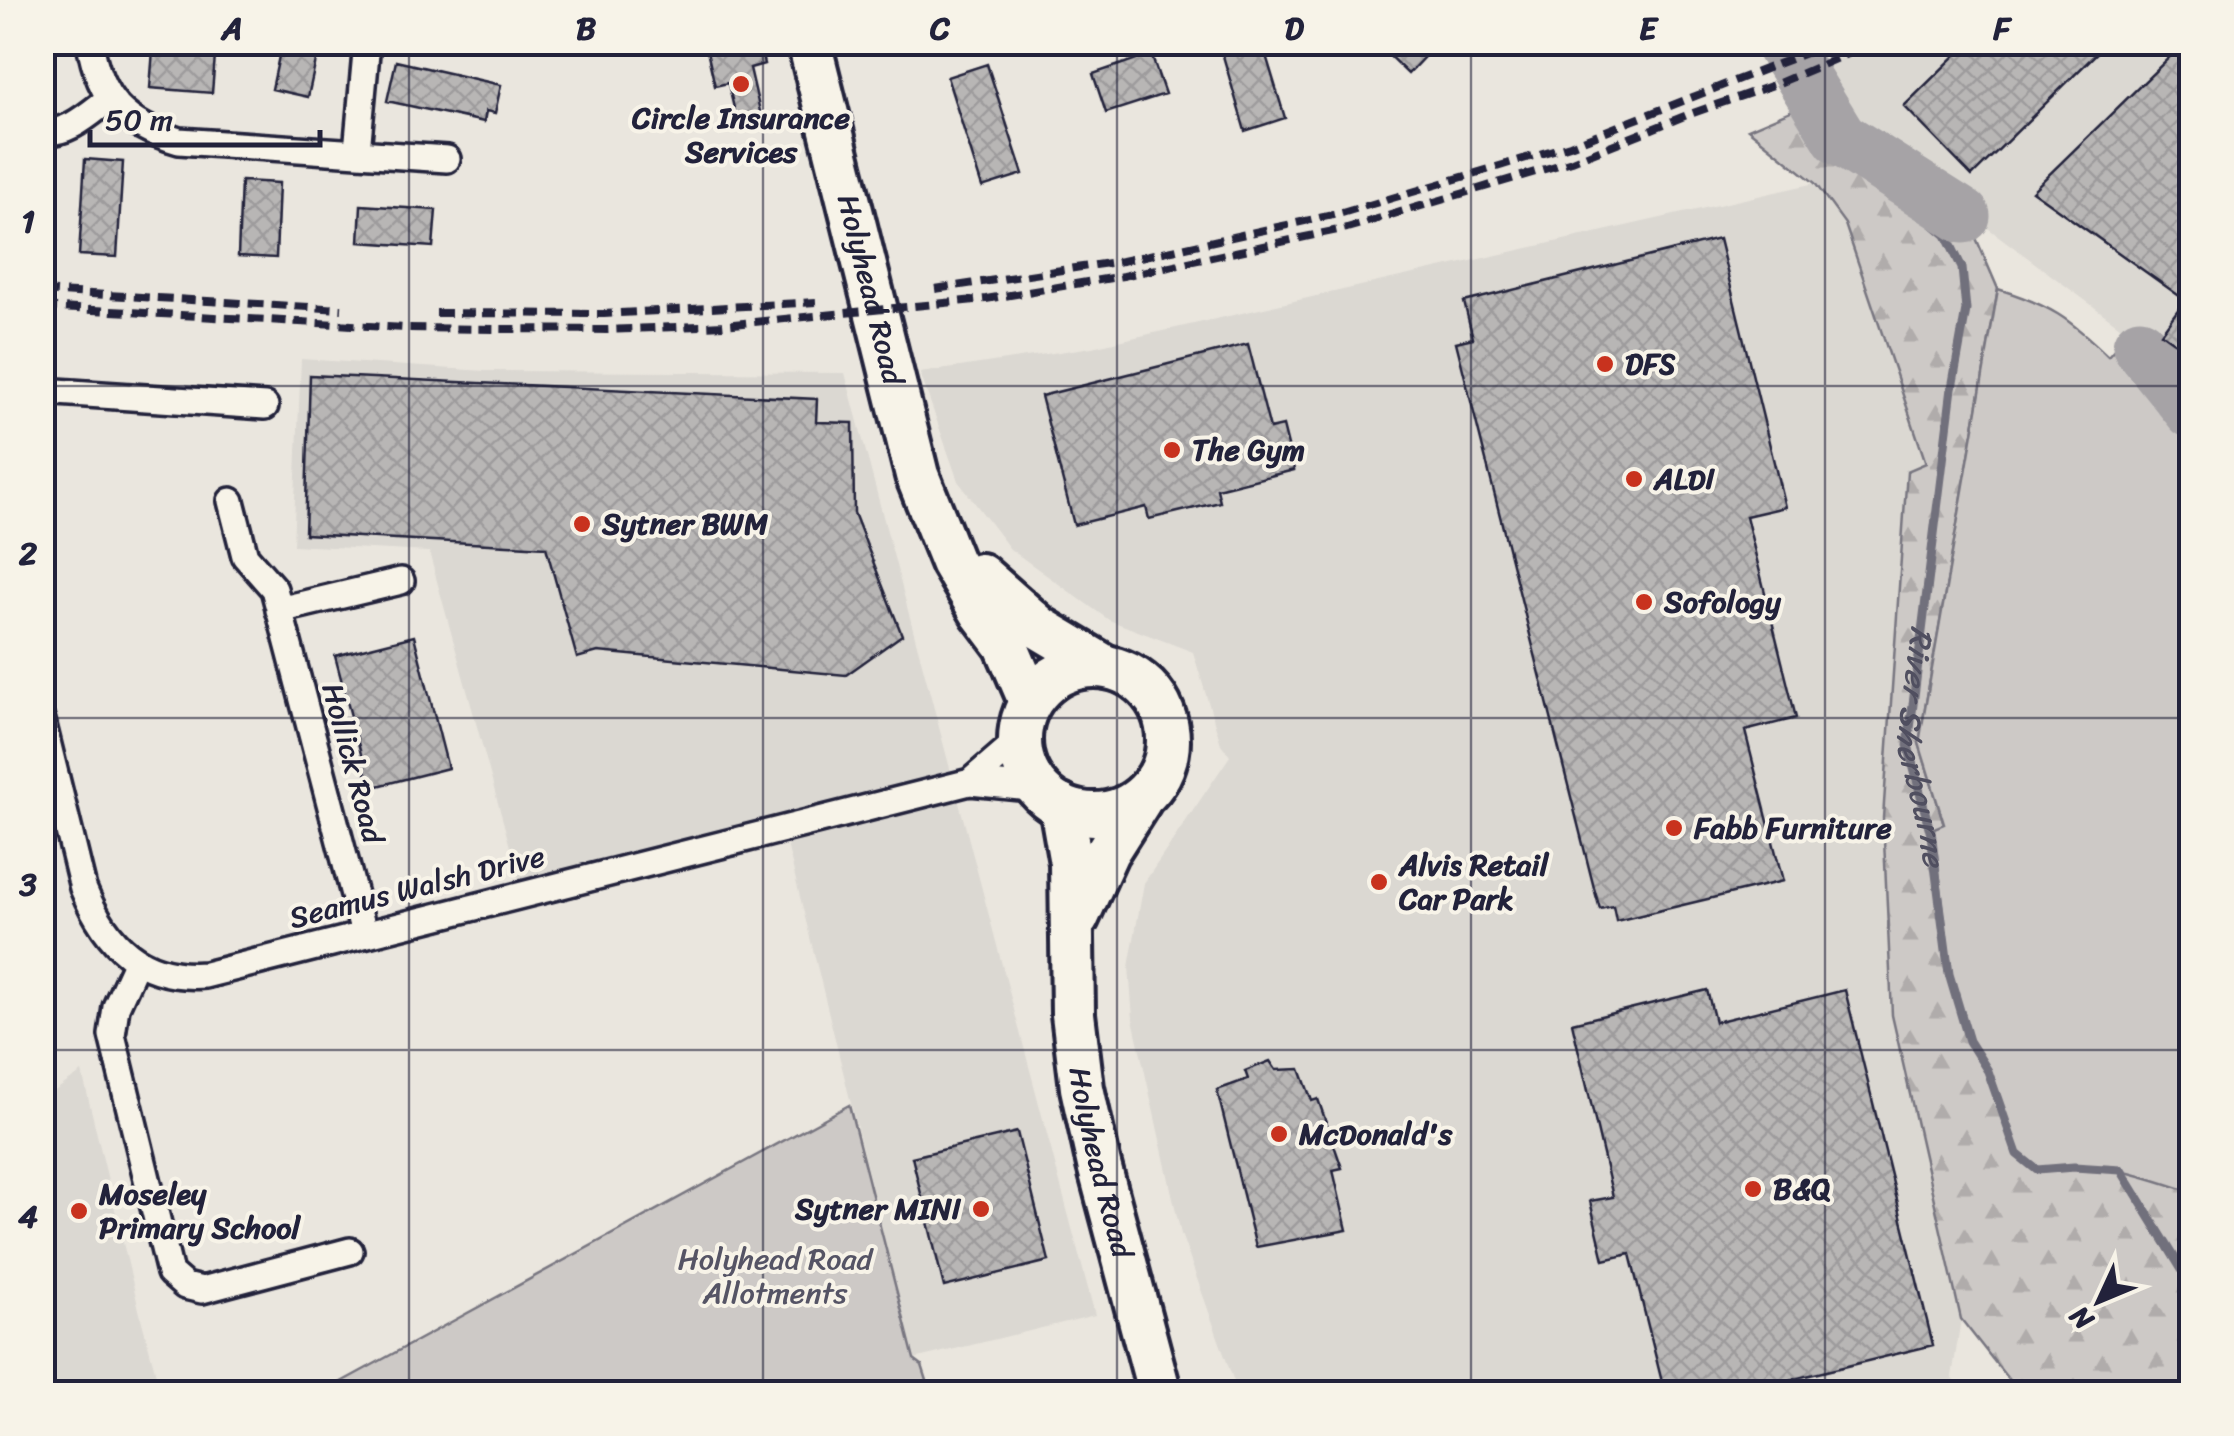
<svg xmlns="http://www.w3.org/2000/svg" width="2234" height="1436" font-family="Sriracha,sans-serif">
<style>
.built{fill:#dbd8d2}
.forest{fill:url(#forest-firs);stroke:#787680;stroke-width:2.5}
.garden{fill:#cdc9c6;stroke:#787680;stroke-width:2.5}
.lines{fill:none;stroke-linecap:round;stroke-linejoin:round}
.stream{stroke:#716f7b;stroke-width:9}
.river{stroke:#a6a3a6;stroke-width:55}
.building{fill:url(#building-cross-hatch);stroke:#22223b;stroke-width:2.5}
.minor-casing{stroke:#22223b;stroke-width:32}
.trunk-casing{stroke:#22223b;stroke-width:50}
.minor{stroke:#f7f3e8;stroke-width:25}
.trunk{stroke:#f7f3e8;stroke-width:42}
.rail{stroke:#22223b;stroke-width:8;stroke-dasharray:15 8;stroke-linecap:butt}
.grid{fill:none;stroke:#22223b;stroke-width:2.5;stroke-opacity:0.55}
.poi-dot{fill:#c8321e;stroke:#f7f3e8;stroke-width:4}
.labels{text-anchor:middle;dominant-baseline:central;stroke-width:8;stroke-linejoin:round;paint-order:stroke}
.poi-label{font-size:30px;font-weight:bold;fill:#22223b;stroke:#f7f3e8;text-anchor:start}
.street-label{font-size:30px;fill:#22223b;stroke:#f7f3e8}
.park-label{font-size:30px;fill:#555465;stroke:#f7f3e8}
.water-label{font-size:32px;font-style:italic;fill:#504f60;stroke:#f7f3e8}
.neatline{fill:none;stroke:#22223b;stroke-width:4}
.grid-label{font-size:32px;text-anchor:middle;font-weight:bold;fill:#22223b}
</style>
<defs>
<pattern id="forest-firs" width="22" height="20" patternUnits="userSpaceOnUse" patternTransform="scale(2.5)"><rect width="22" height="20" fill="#cdc9c6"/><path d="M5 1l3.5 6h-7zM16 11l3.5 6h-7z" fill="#b0acab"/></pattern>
<pattern id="building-cross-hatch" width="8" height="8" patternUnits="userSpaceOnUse" patternTransform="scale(2.5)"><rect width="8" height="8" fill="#b8b6b5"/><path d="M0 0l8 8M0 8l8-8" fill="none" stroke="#9e9c9d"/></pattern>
</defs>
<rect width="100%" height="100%" fill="#eae6de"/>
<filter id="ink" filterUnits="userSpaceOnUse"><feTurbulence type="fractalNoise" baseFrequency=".01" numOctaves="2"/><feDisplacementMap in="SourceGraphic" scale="20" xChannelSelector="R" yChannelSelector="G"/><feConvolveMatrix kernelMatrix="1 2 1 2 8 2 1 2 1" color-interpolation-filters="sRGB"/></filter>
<g filter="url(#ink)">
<path class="built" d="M1803,43H2191V402L2144,344L1853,128Z
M1815,183L1845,224L1926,464L1907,472L1901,544L1883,818L1890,1006L1961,1319L1952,1377L1963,1393H1238L1181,1234L1133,1019L1129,967L1144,883L1230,756L1221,744L1193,652L1109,620L1010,549L958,481L920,373L1092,347Z
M301,359L485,371L845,373L1095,1315L914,1359L783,828L523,894L429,552L293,545Z
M82,1072L142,1322L161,1393H43V1099Z"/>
<path class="forest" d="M1833,93L1853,128L1964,210L1998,289L1919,743L1944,824L2191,1028V1393H2019L1961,1319L1892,1015L1883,818L1907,471L1926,463L1845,224L1815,183L1748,129Z"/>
<path class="garden" d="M1998,289C2050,305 2069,318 2108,356L2123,339L2191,421V1192C2133,1172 2100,1162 2036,1168L2019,1153L1989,1070L1971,1042L1951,974L1934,828L1944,824L1919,743Z
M849,1105L914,1359L922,1365L931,1393H321Z"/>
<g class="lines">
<path class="stream" id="s1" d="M1840,138L1843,157L1851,170L1921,214L1946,235L1962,268L1966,310L1952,388L1908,745L1931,835L1949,974L1969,1041L1988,1071L2017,1154L2037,1170L2074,1167L2121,1170L2192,1286"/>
<path class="river" d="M1781,42L1840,138L1963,216
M2140,346L2192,411"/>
</g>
<path class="building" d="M282,42H320L308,97L272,89Z
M705,42H759L764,64L750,68L762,120L738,125L728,83L715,86Z
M1219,42H1262L1285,118L1245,131Z
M1375,42H1438L1408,74Z
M1969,42H2108L1972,176L1904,106Z
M2185,42H2192V355L2161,333L2185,300L2032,191Z
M153,50L215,56L212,93L150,88Z
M1151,54L1165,94L1106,113L1093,74Z
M396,61L501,85L495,113L486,111L484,122L387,101Z
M987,64L1023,174L982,187L947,77Z
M85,159L123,162L117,257L79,255Z
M241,181L279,183L276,258L238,256Z
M361,205L436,210L433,247L359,242Z
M1719,239L1785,507L1746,516L1796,718L1745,731L1783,881L1616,921L1613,906L1600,909L1594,888L1456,342L1473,338L1464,302Z
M1248,344L1270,429L1283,426L1294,470L1217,489L1220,502L1149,519L1146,507L1074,525L1041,396Z
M310,375L817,399L816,422L853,423L854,513L902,635L846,675L598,652L577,658L546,547L305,534Z
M414,636L448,768L370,788L335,656Z
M1707,990L1715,1022L1845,990L1933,1345L1732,1394H1665L1630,1254L1604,1260L1590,1201L1613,1197L1572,1023Z
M1270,1061L1276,1070L1300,1069L1312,1101L1318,1099L1342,1168L1333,1170L1347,1230L1256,1247L1217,1090L1248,1079L1245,1071Z
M1017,1132L1049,1261L944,1287L912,1157Z"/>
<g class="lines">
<defs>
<path id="minor" d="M90,42C99,100 125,125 179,141L447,159
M42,132C69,134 89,114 109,99
M357,151L367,42
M42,391L265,406
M231,501L245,556L274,589L364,933
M279,610L401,581
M42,721L83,888C106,944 141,980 205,975L970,782L1040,789
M970,782L1021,738
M137,961L116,1007L112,1035L170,1273L185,1286L202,1290L350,1251"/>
<g id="trunk">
<path id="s2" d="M809,42L917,475L952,562L982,613L1006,645L1030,701"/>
<path d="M980,575L1040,628L1104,666"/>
<circle cx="1094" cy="740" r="74"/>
<path id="s3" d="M1061,806L1071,863L1073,1014L1082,1088L1099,1165L1160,1394"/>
<path d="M1077,918L1107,852L1140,800"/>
</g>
</defs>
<use href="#minor" class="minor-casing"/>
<use href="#trunk" class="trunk-casing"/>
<use href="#minor" class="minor"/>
<use href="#trunk" class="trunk"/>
<path class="rail" d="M935,289L1122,261L1342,213L1570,145L1834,42
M42,291L342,309
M42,307L404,328L606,330L723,325L986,299L1123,276L1347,228L1572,161L1687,115L1779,83L1875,42
M436,313L604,314L816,302"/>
</g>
</g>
<path class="grid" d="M409,42V1394M763,42V1394M1117,42V1394M1471,42V1394M1825,42V1394M42,386H2192M42,718H2192M42,1050H2192"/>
<g class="poi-dot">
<circle cx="741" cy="84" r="10"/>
<circle cx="1605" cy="364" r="10"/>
<circle cx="1172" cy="450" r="10"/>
<circle cx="1634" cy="479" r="10"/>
<circle cx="582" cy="524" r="10"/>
<circle cx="1644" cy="602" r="10"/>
<circle cx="1674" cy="828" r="10"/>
<circle cx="1379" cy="882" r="10"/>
<circle cx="1279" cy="1134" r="10"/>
<circle cx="1753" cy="1189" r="10"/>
<circle cx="981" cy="1209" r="10"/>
<circle cx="79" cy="1211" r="10"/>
</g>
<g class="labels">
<g class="poi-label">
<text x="741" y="118" text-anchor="middle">Circle Insurance<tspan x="741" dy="34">Services</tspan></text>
<text x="1625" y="364">DFS</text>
<text x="1192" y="450">The Gym</text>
<text x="1654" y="479">ALDI</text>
<text x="602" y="524">Sytner BWM</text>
<text x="1664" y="602">Sofology</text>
<text x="1694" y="828">Fabb Furniture</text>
<text x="1399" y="865">Alvis Retail<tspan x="1399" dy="34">Car Park</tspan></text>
<text x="1299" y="1134">McDonald's</text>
<text x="1773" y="1189">B&amp;Q</text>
<text x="99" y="1194">Moseley<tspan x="99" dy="34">Primary School</tspan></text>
<text x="961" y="1209" text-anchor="end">Sytner MINI</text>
</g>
<g class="street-label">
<text stroke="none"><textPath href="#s2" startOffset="255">Holyhead Road</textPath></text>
<text transform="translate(353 763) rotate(75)">Hollick Road</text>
<text transform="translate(417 887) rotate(-14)">Seamus Walsh Drive</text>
<text stroke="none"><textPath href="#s3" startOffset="360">Holyhead Road</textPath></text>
</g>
<g class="park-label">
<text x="775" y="1259">Holyhead Road<tspan x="775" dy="34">Allotments</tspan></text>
</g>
<g class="water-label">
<text stroke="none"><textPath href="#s1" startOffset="670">River Sherbourne</textPath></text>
</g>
</g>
<rect width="2234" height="1436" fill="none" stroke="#f7f3e8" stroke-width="110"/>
<g transform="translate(2099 1301) rotate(226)" stroke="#f7f3e8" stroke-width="8" paint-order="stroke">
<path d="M0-8L18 38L0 25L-18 38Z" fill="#22223b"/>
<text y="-15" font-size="28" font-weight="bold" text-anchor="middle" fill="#22223b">N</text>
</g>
<path d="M90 130v15h230v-15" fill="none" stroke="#22223b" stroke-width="5"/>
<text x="105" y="130" font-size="30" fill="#22223b" stroke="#f7f3e8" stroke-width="8" paint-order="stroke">50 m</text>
<rect x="55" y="55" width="2124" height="1326" class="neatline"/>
<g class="grid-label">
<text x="232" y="39">A</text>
<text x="586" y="39">B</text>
<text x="940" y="39">C</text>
<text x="1294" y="39">D</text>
<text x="1648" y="39">E</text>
<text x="2002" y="39">F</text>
<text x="28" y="232">1</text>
<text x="28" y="564">2</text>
<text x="28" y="895">3</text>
<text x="28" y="1227">4</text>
</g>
</svg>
